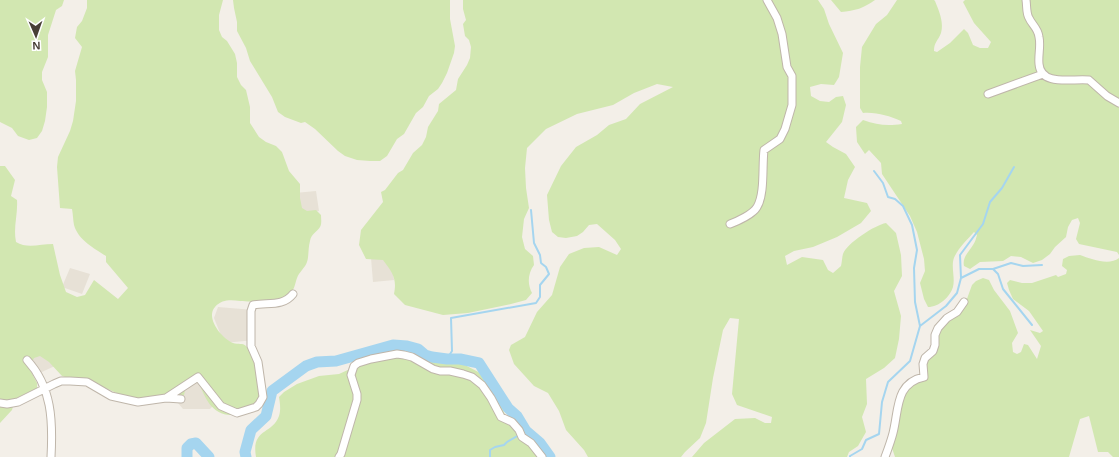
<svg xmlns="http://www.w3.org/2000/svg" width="1119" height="457" font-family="Arial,sans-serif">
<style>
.residential{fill:#e7e1d6}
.green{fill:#d2e7b1}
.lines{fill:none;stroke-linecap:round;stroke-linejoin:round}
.stream{stroke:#a5d5ef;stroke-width:2}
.river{stroke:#a5d5ef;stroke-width:11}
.minor-casing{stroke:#bfb6aa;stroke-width:9}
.minor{stroke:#fff;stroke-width:7}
</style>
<rect width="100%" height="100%" fill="#f3efe8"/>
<path class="residential" d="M316,191L319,211L300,213L295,193Z
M391,257L394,280L373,282L371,258Z
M70,268L90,274L82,294L62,287Z
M218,307L254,310L255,340L224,343L214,318Z
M40,351L57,365L31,377L21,362Z
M198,372L219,400L210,409H183L168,391Z"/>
<path class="green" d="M0,0H64L62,6L56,10L48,35V57L42,72V80L47,92V107L45,121L42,131L37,138L29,140L18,136L12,128L0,122Z
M87,0H223L219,15V30L222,37L227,41L235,54L237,63V77L241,85L246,90L250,107V123L259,137L266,142L276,146L282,152L289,171L300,184V198L302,208L307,211L316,210L321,215C321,218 322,224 320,227C317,232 311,234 310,241C308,248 309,256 307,262C305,268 299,272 297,278C295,283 295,289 290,294C284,302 250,302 240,301C231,300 222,299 215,307C205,318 222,339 233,343C238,345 243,342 247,347C253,353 254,364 256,372C257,380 261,389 260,396C258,408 242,414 231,415C212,415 205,398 199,383H195L186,386L184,395L143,399L121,395L88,380L71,379L62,376L49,362L40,356L34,358L29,368L37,383V388L15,399L12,410L0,423V166H5L15,180L11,196L17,200C18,215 13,227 16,242C27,249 40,244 53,244L60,275L66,292L77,297L85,295L94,280L118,299L128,288L106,262V256C95,249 78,240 74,225C73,220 73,214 72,209L60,208L57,167L58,157L70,131L73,121L76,101V80L75,71L82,47L75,38L77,27L82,21L87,8Z
M233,0H450V19L455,46L454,53L447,73L442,83L438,89L429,96L423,107L416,113L404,134L397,139L387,156L380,161H370L357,160L345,156L338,151L315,129L305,122L301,123L285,117L278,112L272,97L250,61L246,48L237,31V22L234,8Z
M463,0H818L824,9L829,24L843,53L839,77L834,85L821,84L810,87L811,96L820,101L829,102L836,97L843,96L846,105L842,122L826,142L833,147L846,154L855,167L848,180L844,198L867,203L871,211L861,223L837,237L813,247L794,251L785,256L787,265L802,257L823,260L828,270L833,273L841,266C842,262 842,257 843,254C847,243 875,225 886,223L896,233L901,255L902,276L894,291L901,316L899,339L895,358L884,368L866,379L867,404L862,417L866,432L858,446L849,452L847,457H692L704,443L735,419L755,418L765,423H771L772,417L737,405L732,394L739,319L730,318L723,330L713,378L706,423L700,438L685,452L681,457H588L584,450L566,430L559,411L548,393L534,386L514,364L509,350L511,345L525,337L537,312L552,295L560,267L569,254L584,248L599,247L617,255L621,249L615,240L597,224L589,225L583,232L577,236L566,238L558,237L552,232L549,220L547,195L561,166L576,147L597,135L609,125L626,119L640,104L673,87L657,84L634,93L613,105L577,114L546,129L527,148L525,168L526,188L529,208L524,219L522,237L525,249L533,256L534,265C528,273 527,284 532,293L526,300L511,304L468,313L443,315L405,305L394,294C397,279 393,273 383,260L366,259L359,245L361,230L383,202L381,192L385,190L398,173L403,170L413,153L422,145L426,137L428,127L438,111L439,104L456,90L458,79L467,65L470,58L471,47L469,40L465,36L463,24L466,20L463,9Z
M831,0H875C864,8 855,11 841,12Z
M897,0H934L935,1C939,11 944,22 941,33C938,41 934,42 934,51L937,52L950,43L964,29L968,33L973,45L980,48H988L991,42L974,23L963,2L965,0H1119V255L1117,252L1079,244L1076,239L1080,223L1078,218L1072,220L1068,227L1066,237L1055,247L1050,254L1042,260L1033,263L1021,257L1011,256L1003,261L980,262L970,269L964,266C962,257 969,252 973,245C975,242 976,239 977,235L974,232C968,239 954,252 953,262C952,270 955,279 953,287C950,297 939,307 928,307L924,299L920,283L925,271L924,259L917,232L910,216L882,174L881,163L869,150L865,154L857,142L856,127L863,120C877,125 887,126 902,124L901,121C889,116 877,112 863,113L860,108V67L862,47L876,24L887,15Z
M1080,255C1091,259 1109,266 1119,258V457H1113L1108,452H1098L1089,416L1080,419L1069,457H895L892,448L896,431L904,394L925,368L939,330L964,307L972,285L976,281L983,278L989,280L994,290L1010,311L1018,333L1012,343L1013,352L1017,354L1021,352L1024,344L1028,345L1037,359L1041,346L1030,330L1040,333L1043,331L1029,311L1013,299L1009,290L1007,283L1010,280L1022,283H1032L1056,275L1058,277L1066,274L1067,270L1062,266L1063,259L1069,256Z
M402,352L438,363L463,364L484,375L493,389L511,427L539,457H256C251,428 272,435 279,416C281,410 280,403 279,397L284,392L297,384L319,376L339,374L361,364Z"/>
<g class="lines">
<path class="stream" d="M993,269L1011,263L1023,266L1042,265
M961,278L979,269H993L998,274L1003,289L1032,325
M920,326L946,306L957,293L961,278L960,255L983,224L990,202L1002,188L1014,167
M447,359L452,351L451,318L536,303L540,297V285L549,274L546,267L541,263L540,255L534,243L531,210
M490,457V450L495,447L504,445L507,442L526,431
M850,457V456L862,449L866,440L879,434L882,402L888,382L910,361L920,326L915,302L914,268L917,250L912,225L903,206L895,199L888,197L883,183L874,171"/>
<path class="river" d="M187,457V448L191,444L196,443L209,457
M246,457L245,452L251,430L266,416L272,391L306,366L317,362L336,361L393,345L407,346L418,349L425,355L432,357L447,359H460L479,363L508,408L517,416L526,431L540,443L550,457"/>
<defs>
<path id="minor" d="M1026,0C1027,6 1026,13 1029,18C1032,25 1038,28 1039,37C1041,46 1038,55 1039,64C1041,87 1073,78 1089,80L1107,96L1119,103
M988,94L1043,74
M730,224C738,221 753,214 757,207C765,194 762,166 764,150L780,139L785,129L792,105V76L787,67L782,34L777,18L767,0
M27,360C52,387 53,421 51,457
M166,398L198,377L221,406L237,413L256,407L259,404L263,397L258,362L251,346V311L253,305C267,302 283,307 293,294
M0,403L7,404L18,402L54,384L61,381H70L87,382L111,396L138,402L166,398L181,399
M339,457L341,454L357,400V394L351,375L354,366L358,363L371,359L397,354L404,355L412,357L433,369L440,371H450L463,374L472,377L482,385L491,398L501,417L512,422L519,430L522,437L531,443L542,457
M885,457C888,449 891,441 893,433C899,410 895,383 924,377L923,364L925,358L933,351L935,345V335L938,328L947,318L957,312L964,302"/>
</defs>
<use href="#minor" class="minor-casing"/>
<use href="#minor" class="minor"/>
</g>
<g transform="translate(36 36) rotate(178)" stroke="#ffffff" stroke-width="3" paint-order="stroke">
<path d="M0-3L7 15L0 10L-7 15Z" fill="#473f36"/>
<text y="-6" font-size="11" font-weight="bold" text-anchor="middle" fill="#473f36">N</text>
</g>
</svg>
